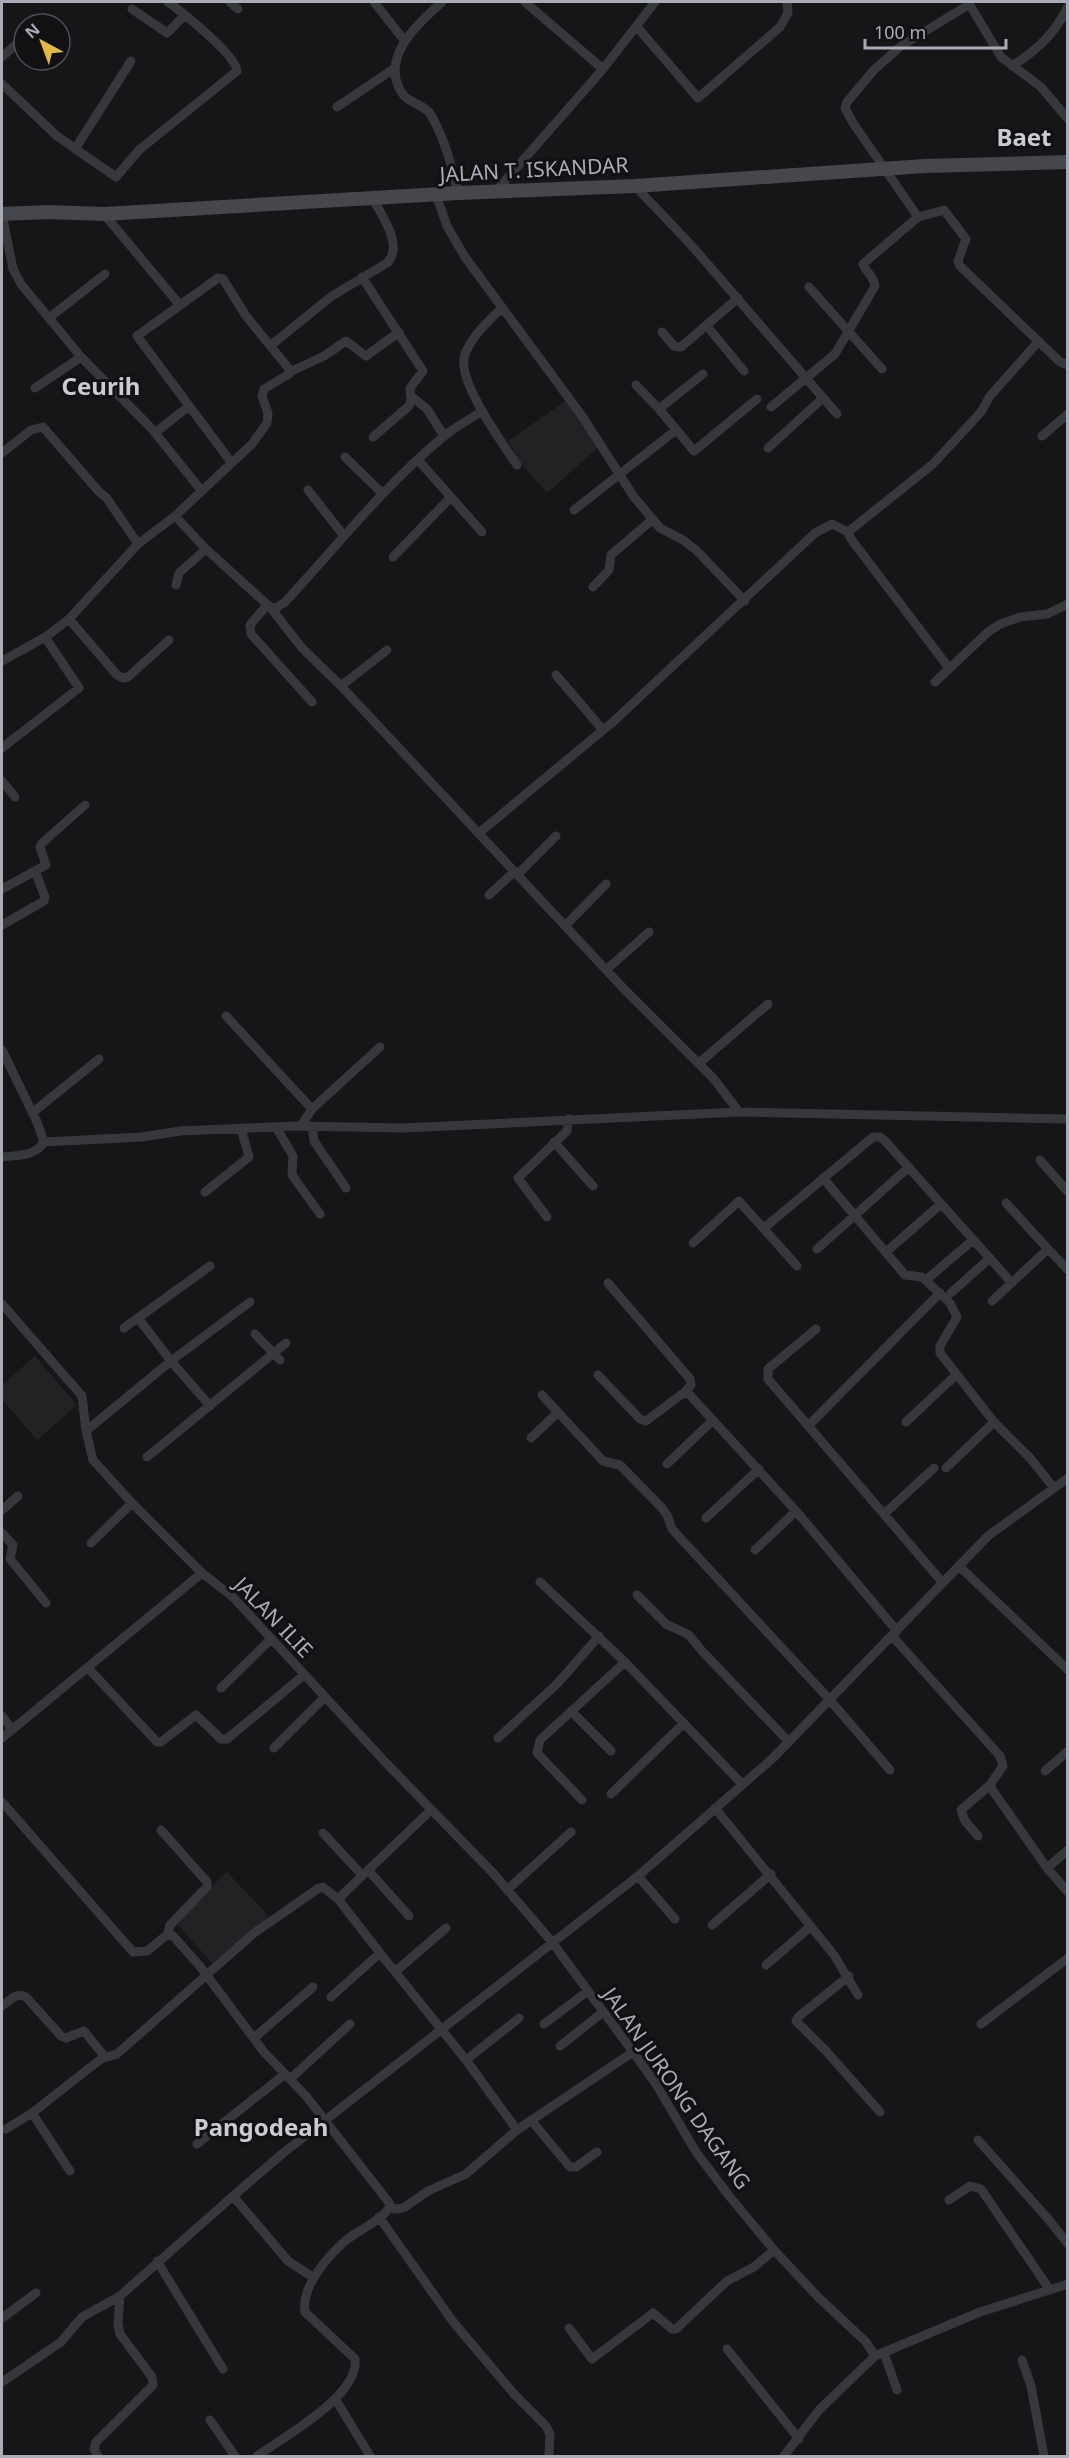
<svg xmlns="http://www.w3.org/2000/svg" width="1069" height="2458" font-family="'Noto Sans',sans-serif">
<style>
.built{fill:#222225}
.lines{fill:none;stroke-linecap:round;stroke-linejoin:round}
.street{stroke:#37383c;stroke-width:9}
.secondary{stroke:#46474c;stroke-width:14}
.labels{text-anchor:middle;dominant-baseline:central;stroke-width:6;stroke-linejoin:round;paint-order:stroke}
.street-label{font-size:21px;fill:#a9acb7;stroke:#111113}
.quarter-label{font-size:24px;font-weight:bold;fill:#caccd3;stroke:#111113}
</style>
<rect width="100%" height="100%" fill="#161618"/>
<path class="built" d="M567,400L602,444L547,493L520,462L508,441Z
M35,1356L77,1405L37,1440L2,1399V1385Z
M227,1872L269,1916L213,1964L174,1921Z"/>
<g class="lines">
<path class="street" d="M230,2L238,9
M374,2L404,40
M442,2C418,23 379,58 402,93C409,104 425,104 431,115C445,140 452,166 458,193
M525,2L603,69
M968,2L1001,57L1041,87L1068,119
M132,9L167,33L185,15
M637,27L698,98L780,27L788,13L787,2
M2,57L24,37
M1012,66C1037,50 1055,34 1068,6
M2,84L57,136L116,177L139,150L237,71C236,55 182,12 168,2
M337,107L395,68
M75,149L131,61
M635,186L692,246L837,414
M496,191L603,69L655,2
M436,195L447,226L465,257L582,416L634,497L660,528L683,540L696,550L745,601
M2,214L13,269L21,284L81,357L152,429L201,490
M104,214L179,304
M918,217L853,123L845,108L847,102L874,70L901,46L970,4
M362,277L423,371L410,388L411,400L409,406L373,437
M809,287L882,369
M502,308C488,321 472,336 465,354C455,379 503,444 517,465
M49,318L105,274
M707,326L744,371
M662,332L674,346L681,347L738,298
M270,346L332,296L387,263C404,246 382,216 373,199
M290,372L324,356L346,341L366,356L399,332
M636,385L659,409L694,451L757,399
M35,388L81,357
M411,396L427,409L444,436
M771,407L835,354L875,286C874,277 866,272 863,264L918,217L944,210L966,239L958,261L960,266L1060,362L1068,365
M659,409L703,374
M155,433L189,406
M1042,436L1068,414
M768,448L823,398
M2,453L31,430L43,427L100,493L106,497L138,544
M345,457L383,494
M418,460L482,532
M308,490L344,536
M574,510L676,430
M175,516L206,549L270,607L276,608L285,602C336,547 384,486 443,437C454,428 468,420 481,412
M393,557L451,497
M176,585L179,573L206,549
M593,587L609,570L611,555L653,519
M267,605L250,625L251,634L312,702
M270,607L302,648L341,686L624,989L714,1079L739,1112
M69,619L117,675L123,678L128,677L169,640
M2,661L47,636L69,619L138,544L175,516L252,444L267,423L268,413L262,396L264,389L289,374L290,370L246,316L223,279L218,278L137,336L231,462
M949,668L851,539L848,532L933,464L981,412L990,396L1039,341
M556,675L603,730
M935,682L988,632L1000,624L1020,617L1047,614L1068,604
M341,686L387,650
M2,748L79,688L45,637
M2,781L15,797
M479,833L614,721L815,533L832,524L848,532
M518,874L556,836
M2,889L46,865L40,847L42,843L85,805
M489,895L515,871
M2,925L44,901L45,897L35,871
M566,925L606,884
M606,970L649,932
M226,1016L312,1109
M2,1050L37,1122L44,1142C35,1157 17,1155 2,1157
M699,1063L768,1004
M32,1113L99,1059
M301,1126L312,1109L380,1047
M312,1126L314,1141L346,1188
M276,1127L293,1156L292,1175L320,1214
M44,1142L142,1137L180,1131L294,1126L404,1128L739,1112L1068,1119
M554,1142L593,1186
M1040,1160L1068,1192
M823,1178L905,1275L922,1277L950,1303L957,1317L940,1346V1353L994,1422L1030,1458L1054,1488
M205,1192L249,1157L241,1128
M1006,1203L1048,1249
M547,1217L518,1178L567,1131L569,1119
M764,1228L873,1137H880L885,1141L1011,1282
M693,1243L739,1201L797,1266
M817,1249L909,1167
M886,1252L941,1204
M926,1280L973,1240
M608,1283L690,1379L691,1385L685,1392
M951,1293L990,1258
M992,1301L1048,1249L1068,1270
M2,1304L82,1396L86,1431L93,1460L132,1503L202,1573L233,1597L387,1764L493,1873L552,1942L633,2052L656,2084L696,2152L730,2197L774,2250L818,2297L866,2342L875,2356
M138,1318L171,1361L210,1406
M124,1328L210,1266
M816,1329L768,1369V1379L943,1583
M255,1334L280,1360
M598,1375L640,1419L646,1421L682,1394L688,1393L796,1511L897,1631
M542,1395L603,1461L620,1465L661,1507L667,1515L672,1529L829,1699L890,1770
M906,1422L956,1375
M809,1425L940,1293
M86,1431L171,1361L250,1302
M531,1438L558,1412
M147,1457L286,1343
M667,1464L713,1420
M946,1468L994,1422
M2,1510L18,1496
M884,1514L934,1468
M706,1518L759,1469
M2,1533L13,1545L10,1559L46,1603
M91,1543L132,1503
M755,1550L796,1511
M959,1566L1068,1670
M540,1582L625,1662L742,1784
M637,1595L666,1624L689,1635L702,1651L788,1741
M892,1636L1000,1756L1003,1766L992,1782L991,1788L1047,1868L1068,1892
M88,1668L157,1742H161L196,1715L221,1739H227L304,1675
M221,1688L271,1639
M571,1711L611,1751
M2,1716L11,1728
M2,1738L202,1573
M498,1738L557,1684L599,1636
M274,1748L325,1697
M1045,1771L1068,1751
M611,1794L683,1724
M582,1800L537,1753L540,1740L625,1662
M2,1802L133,1952L147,1951L168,1934L173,1936L199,1965L264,2052L306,2096L390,2204C389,2217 355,2232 345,2241C327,2257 301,2287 305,2312L355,2359C360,2395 284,2437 257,2456
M715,1808L834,1955L858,1995
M161,1830L207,1882V1887L170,1925L168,1934
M323,1833L362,1875
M978,1836L965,1821L961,1810L990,1785
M1047,1868L1068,1850
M368,1870L409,1916
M638,1876L675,1919
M507,1890L571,1832
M712,1925L771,1874
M380,1953L338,1899L431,1810
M766,1965L811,1926
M396,1971L446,1928
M849,1976L798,2017L796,2021L826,2051L880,2112
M331,1997L380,1953L466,2060L519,2018
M2,2006C10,2000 16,1992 26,1997L61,2036L66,2038L84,2031L105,2057
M544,2024L588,1991
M981,2024L1068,1958
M254,2038L313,1987
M560,2046L603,2012
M466,2060L517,2130
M290,2079L350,2024
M32,2113L70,2171
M531,2120L570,2167H576L597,2152
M6,2129L32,2113L101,2059L117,2054L254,1933L319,1888L323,1887L338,1899
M978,2140L1049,2220L1068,2244
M197,2144L285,2074
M949,2200L970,2186L981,2189L1050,2290
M390,2208L398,2209L405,2207L428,2191L466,2174L517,2130L633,2052
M379,2217L454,2323L515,2395L546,2426L550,2434L549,2456
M157,2261L223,2369
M314,2278L288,2261L233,2196L282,2154L638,1876L773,1758L988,1536L1068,1478
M2,2318L36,2293
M569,2328L592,2359L653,2313L672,2329H676L727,2281L754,2267L774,2250
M727,2349L799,2439
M884,2353L897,2390
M1022,2360L1031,2386L1044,2456
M2,2382L61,2342L82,2317L120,2296L233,2196
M336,2400L370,2456
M210,2420L235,2456
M98,2456L94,2449L96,2442L153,2385L152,2377L120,2334L118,2324L120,2296
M784,2456L819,2410L875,2356L980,2312L1068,2284"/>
<path class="secondary" d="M2,214L48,212L104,214L458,193L635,186L925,166L1068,162"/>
</g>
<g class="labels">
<g class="street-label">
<text transform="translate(534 169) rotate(-3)">JALAN T. ISKANDAR</text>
<text transform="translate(274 1617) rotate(46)">JALAN ILIE</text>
<text transform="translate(677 2088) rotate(55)">JALAN JURONG DAGANG</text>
</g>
<g class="quarter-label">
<text x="1024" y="136">Baet</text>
<text x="101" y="385">Ceurih</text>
<text x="261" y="2126">Pangodeah</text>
</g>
</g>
<rect width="1069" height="2458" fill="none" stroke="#a9acb7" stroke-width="6"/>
<g transform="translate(42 42) rotate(319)"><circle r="28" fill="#111113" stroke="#4e4f55" stroke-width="1.5"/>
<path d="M0-4.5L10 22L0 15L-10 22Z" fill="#e2b944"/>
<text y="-9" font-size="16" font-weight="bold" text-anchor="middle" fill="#a9acb7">N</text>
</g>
<path d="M865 39v9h141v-9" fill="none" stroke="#a9acb7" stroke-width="3"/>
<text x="874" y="39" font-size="18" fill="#a9acb7" stroke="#111113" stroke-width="4.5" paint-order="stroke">100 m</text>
</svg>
